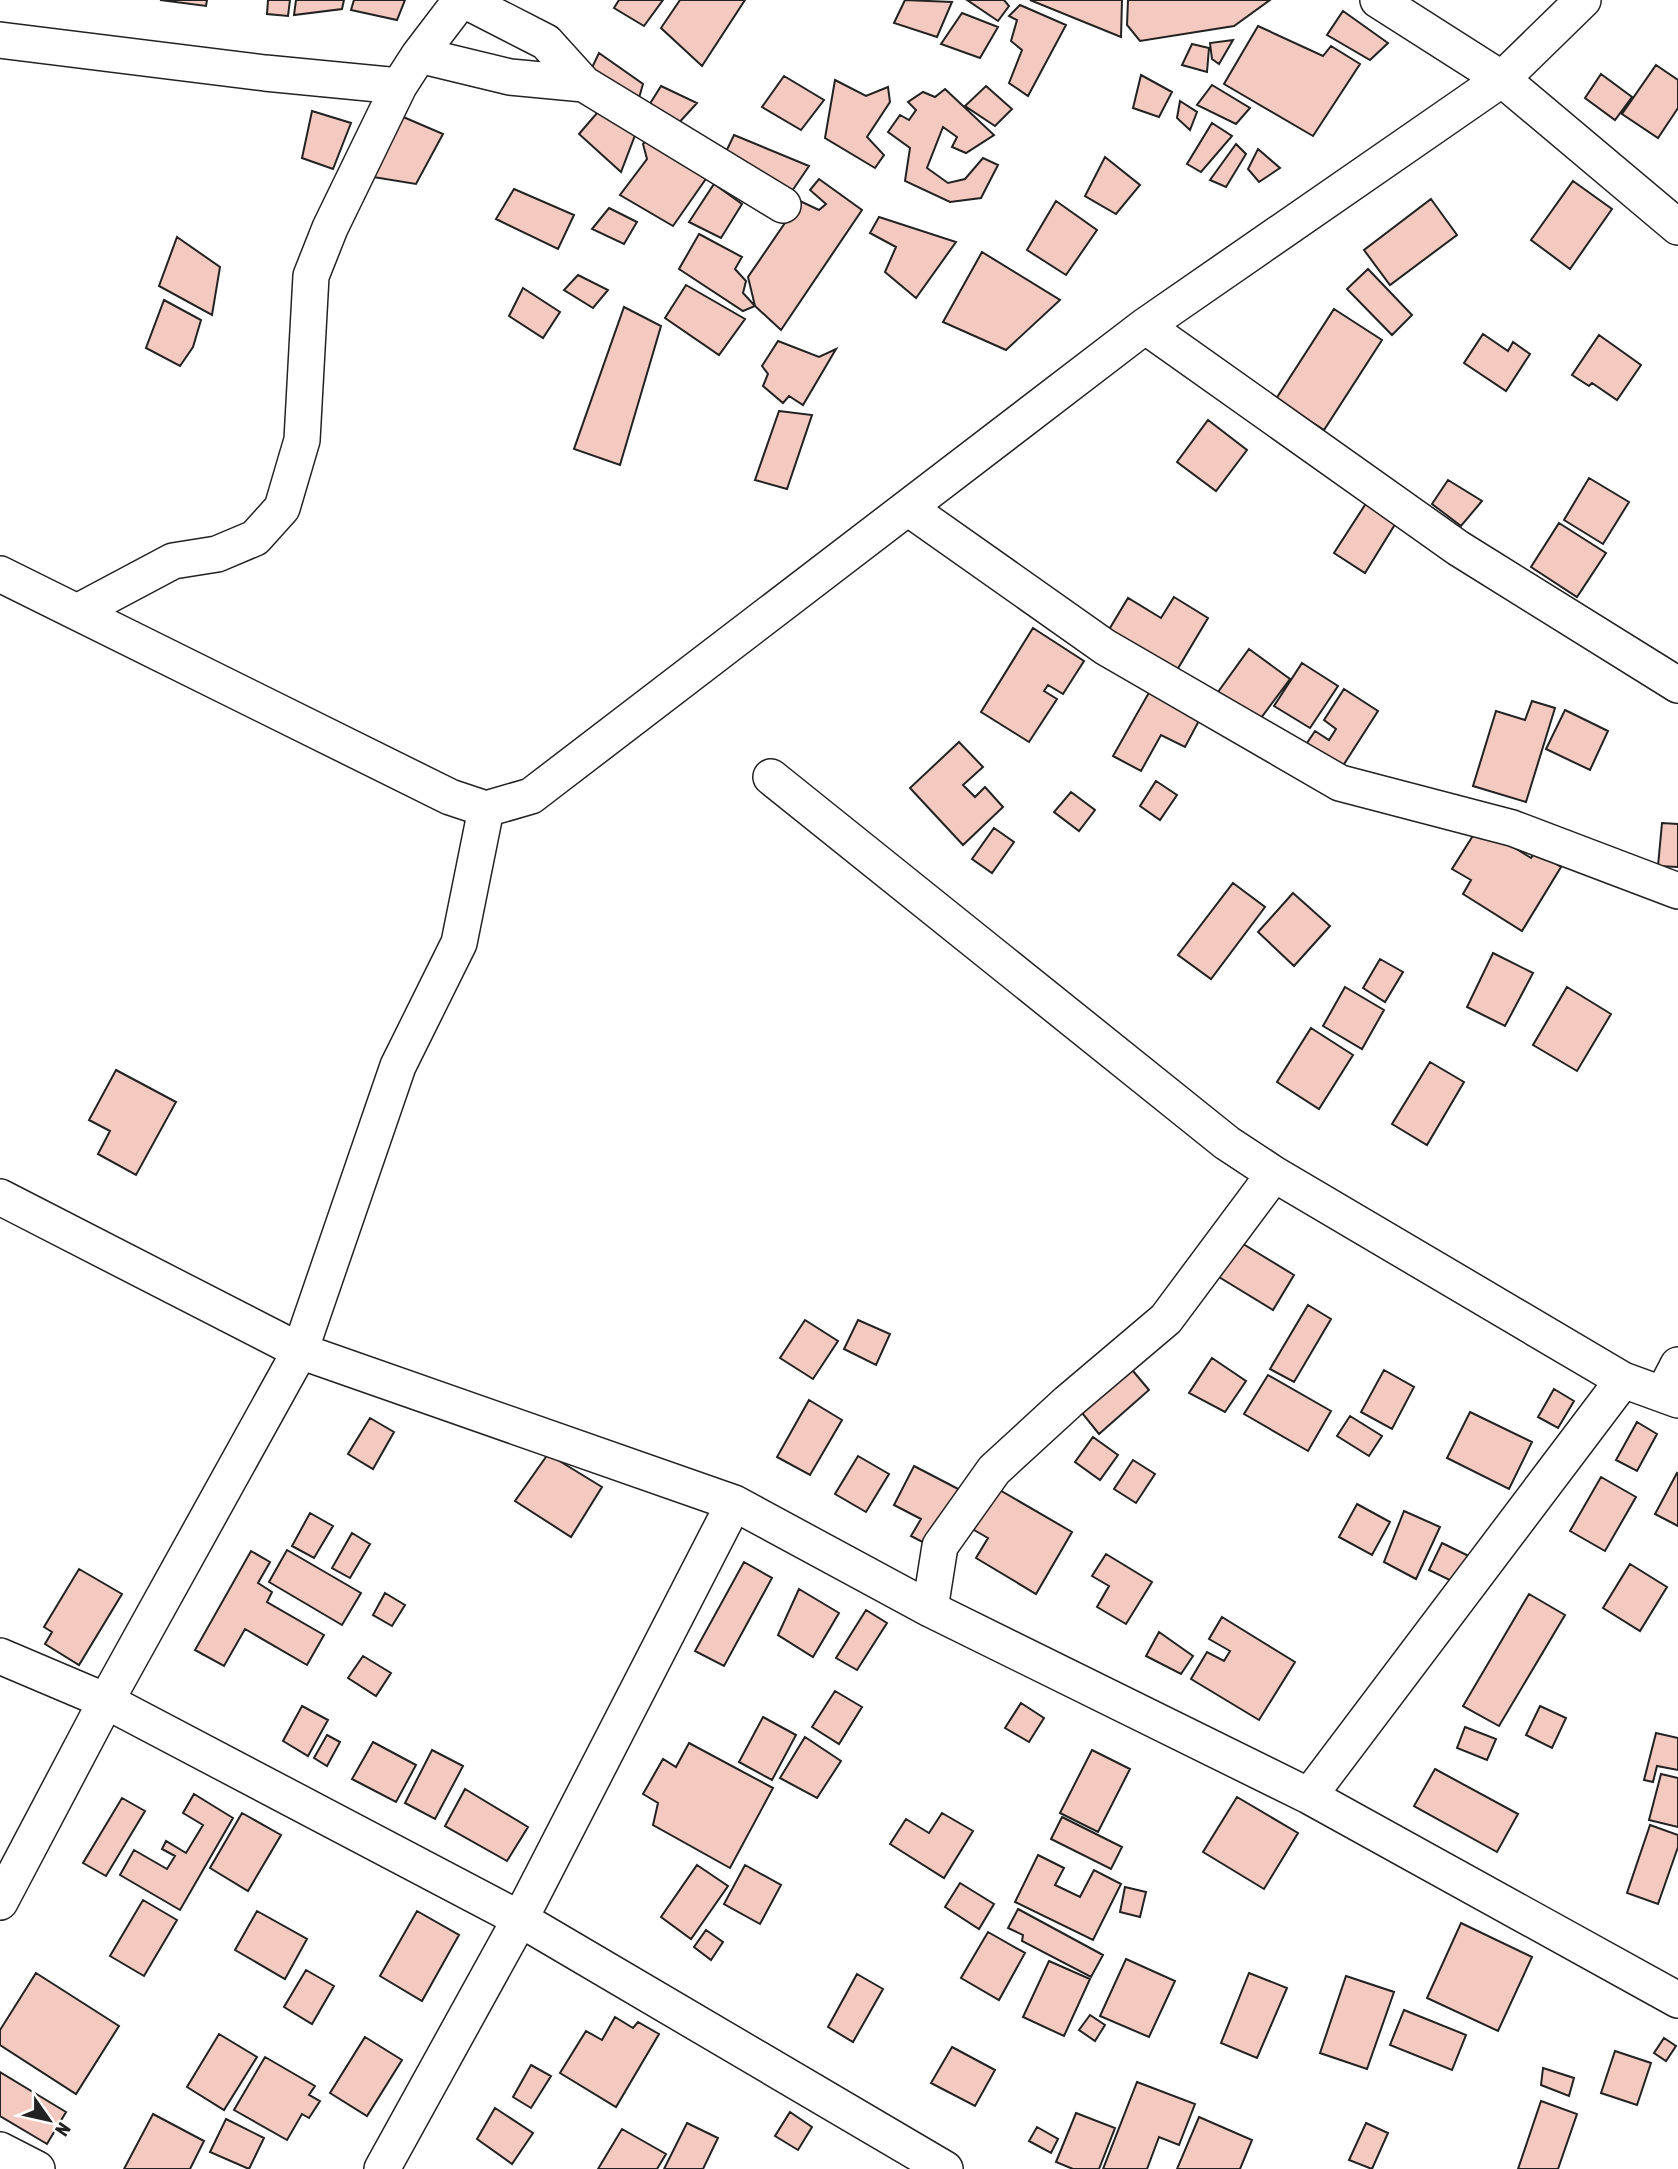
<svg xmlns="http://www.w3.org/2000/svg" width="1678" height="2169" font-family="'Asap Condensed',sans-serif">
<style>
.building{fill:#f3c9c0;stroke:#222;stroke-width:2}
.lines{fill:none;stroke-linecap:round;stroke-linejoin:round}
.street-casing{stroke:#222;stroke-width:38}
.street{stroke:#fff;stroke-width:35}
</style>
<rect width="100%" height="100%" fill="#fff"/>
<path class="building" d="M160,0H207L206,6Z
M268,0H290L288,16L267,14Z
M296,0H344L342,9L294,15Z
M354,0H405L397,20L351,10Z
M619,0H663L644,26L614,8Z
M680,0H745L702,66L661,28Z
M905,0L952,2L937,37L894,23Z
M967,0H1004L1009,6L998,21Z
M1030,0H1122L1121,37Z
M1128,0H1270L1234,26L1140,41L1127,25Z
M1020,5L1066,25L1028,96L1009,83L1022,50L1011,41L1017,20L1009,16Z
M1343,11L1388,43L1370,60L1327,35Z
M962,13L998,27L980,58L941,44Z
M1258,26L1323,56L1331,46L1360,64L1313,136L1224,84Z
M1233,40L1219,64L1212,59L1210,43Z
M1192,44L1209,48L1207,72L1182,65Z
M599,53L643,84L637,105L587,78Z
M1656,65L1678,80V108L1658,138L1622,114Z
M1601,74L1632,97L1615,120L1585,98Z
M1141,75L1172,92L1159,117L1133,108Z
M784,76L824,100L801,130L762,107Z
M835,80L866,96L888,87L890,102L867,137L884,155L875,168L825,138Z
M1212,85L1250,108L1236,124L1197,105Z
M661,86L697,103L676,126L646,110Z
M986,86L1012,109L995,126L965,106Z
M945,89L994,135L966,153L952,147L957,137L943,127L927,168L948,183L965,179L983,158L998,165L981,198L950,202L905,181L910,148L888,132L900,115L909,120L916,110L908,102L923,92L935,97Z
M1180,101L1197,112L1190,130L1177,118Z
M603,106L637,130L621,172L579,134Z
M312,111L351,123L333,169L302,158Z
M401,116L443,134L416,184L367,176Z
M1212,123L1232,136L1201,172L1187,164Z
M652,133L710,173L673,226L620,195L647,159L643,144Z
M734,135L809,166L788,197L722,160Z
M1236,144L1246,154L1226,187L1210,180Z
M1258,149L1280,168L1259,182L1248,169Z
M1105,157L1140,185L1116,214L1085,196Z
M819,179L862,210L781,330L755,306L748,277L800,201L819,210L826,204L810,190Z
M1573,181L1612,209L1570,269L1531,240Z
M714,184L742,204L721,238L689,222Z
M514,189L574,215L558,249L496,219Z
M1431,199L1457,235L1390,285L1364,250Z
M1056,201L1097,230L1066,275L1027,250Z
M609,208L637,222L624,244L592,229Z
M879,217L956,242L916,298L885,272L896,247L870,233Z
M699,234L742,257L735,269L746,281L743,293L755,306L743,311L679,269Z
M177,237L220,267L212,315L159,286Z
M982,252L1060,300L1006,350L943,322Z
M1368,269L1412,315L1392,335L1347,289Z
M578,275L608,290L593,308L564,290Z
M686,285L745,319L719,355L665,318Z
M523,288L560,312L543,338L509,316Z
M164,300L201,320L193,347L180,366L146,348Z
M624,307L661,326L620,465L574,449Z
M1334,309L1382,340L1324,430L1276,399Z
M1483,334L1508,351L1513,342L1530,354L1506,391L1464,363Z
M1599,335L1641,365L1617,400L1592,383L1589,386L1572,375Z
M778,341L819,357L836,349L803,405L789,396L783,403L763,386L768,374L762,366Z
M779,411L812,415L787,489L755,480Z
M1208,420L1247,450L1216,491L1177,462Z
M1589,478L1629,502L1603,544L1564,520Z
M1448,480L1482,501L1461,526L1432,504Z
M1372,494L1402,513L1365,573L1334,553Z
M1559,523L1606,553L1577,597L1531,567Z
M1174,597L1208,618L1174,675L1107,633L1128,598L1161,618Z
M1033,628L1084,661L1063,694L1048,685L1044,691L1057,699L1029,742L981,712Z
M1249,649L1290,679L1258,722L1218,692Z
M1302,663L1338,686L1310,728L1274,706Z
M1151,689L1201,717L1185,747L1161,735L1141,771L1113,756Z
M1344,689L1378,711L1339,772L1303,749L1315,731L1329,740L1336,729L1324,720Z
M1532,701L1555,708L1526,802L1473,786L1496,711L1525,720Z
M1565,710L1608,731L1590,770L1546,749Z
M959,742L983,767L963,785L975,797L985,787L1003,807L963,845L910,788Z
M1156,781L1177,795L1160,820L1140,806Z
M1071,792L1095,810L1079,831L1054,812Z
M1662,823L1678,824V867L1658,866Z
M1479,826L1531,858L1536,851L1561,867L1522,931L1463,894L1471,880L1452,869Z
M994,828L1014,842L992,873L972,859Z
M1233,883L1265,907L1211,979L1178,955Z
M1293,893L1330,926L1294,966L1258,932Z
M1493,953L1533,973L1505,1026L1467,1007Z
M1380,959L1403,972L1385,1002L1363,988Z
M1345,987L1384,1010L1362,1049L1323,1026Z
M1567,987L1611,1014L1577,1071L1533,1045Z
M1311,1028L1353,1055L1319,1109L1277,1082Z
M1430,1062L1464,1082L1427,1145L1392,1124Z
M116,1070L176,1102L136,1175L98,1154L110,1131L89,1120Z
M1235,1239L1294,1275L1273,1310L1214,1274Z
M1308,1305L1331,1319L1294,1382L1270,1369Z
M805,1320L838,1341L813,1379L780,1358Z
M858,1320L890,1334L876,1365L844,1349Z
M1212,1358L1246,1381L1225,1412L1189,1393Z
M1128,1365L1149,1390L1099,1434L1078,1408Z
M1384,1370L1414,1387L1392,1429L1361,1412Z
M1268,1375L1331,1411L1308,1451L1244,1414Z
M1554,1389L1574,1401L1558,1428L1538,1417Z
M809,1400L842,1420L810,1475L777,1457Z
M1470,1412L1532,1442L1509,1489L1447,1458Z
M1350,1416L1382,1436L1369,1456L1337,1436Z
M370,1418L394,1432L373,1469L348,1454Z
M1637,1422L1657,1434L1637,1471L1616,1460Z
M1093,1437L1118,1455L1100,1480L1075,1462Z
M548,1454L602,1487L571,1537L515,1501Z
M858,1456L889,1474L866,1512L835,1494Z
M1133,1460L1155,1474L1136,1503L1114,1489Z
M914,1466L964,1492L934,1548L911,1536L921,1519L894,1505Z
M1677,1473L1678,1474V1526L1655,1514Z
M1601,1477L1636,1497L1605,1551L1570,1531Z
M991,1485L1072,1532L1036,1594L976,1558L988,1538L967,1526Z
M1357,1504L1390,1522L1372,1555L1339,1537Z
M1404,1511L1440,1527L1416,1579L1384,1562Z
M310,1513L333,1526L314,1558L292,1546Z
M352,1533L370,1544L350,1578L332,1568Z
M1442,1543L1475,1559L1462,1586L1429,1570Z
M287,1550L361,1593L342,1625L269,1582Z
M251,1551L270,1562L258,1583L272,1592L267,1602L324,1635L307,1665L245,1629L224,1666L195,1650Z
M1106,1554L1152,1582L1126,1624L1097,1607L1109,1586L1092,1576Z
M744,1562L772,1578L724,1666L695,1651Z
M1630,1564L1667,1587L1640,1631L1603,1608Z
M79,1569L122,1594L79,1665L45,1644L52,1632L44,1627Z
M799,1589L839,1613L813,1657L778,1635Z
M385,1593L405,1605L392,1626L373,1615Z
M1529,1594L1565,1615L1499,1726L1463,1706Z
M866,1610L887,1623L857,1670L836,1658Z
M1222,1617L1295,1662L1259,1720L1191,1679L1207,1652L1224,1661L1230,1651L1209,1639Z
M1159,1632L1193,1656L1181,1674L1146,1656Z
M363,1656L391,1673L376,1696L348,1678Z
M835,1691L862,1707L839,1744L812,1727Z
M1021,1703L1044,1718L1029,1742L1005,1728Z
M302,1706L328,1720L308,1756L283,1741Z
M1540,1706L1566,1718L1552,1748L1526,1735Z
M763,1717L796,1735L772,1780L739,1762Z
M1465,1727L1496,1739L1487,1760L1457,1748Z
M1656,1733L1678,1738V1770L1657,1766L1653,1782L1644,1780Z
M327,1735L340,1742L327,1766L314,1758Z
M805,1737L841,1761L817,1798L780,1778Z
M373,1742L416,1765L396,1802L352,1779Z
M689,1743L773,1788L730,1868L653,1825L658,1803L643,1794L663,1759L676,1767Z
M432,1750L463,1766L435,1819L405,1803Z
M1092,1750L1130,1769L1098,1832L1060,1813Z
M1435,1769L1518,1814L1497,1852L1414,1806Z
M1661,1774L1678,1778V1827L1649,1820Z
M465,1789L528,1827L507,1861L445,1826Z
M194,1794L233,1818L180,1910L120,1875L134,1850L167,1869L175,1856L162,1849L166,1841L186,1853L203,1825L183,1813Z
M1237,1797L1298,1833L1264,1889L1203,1852Z
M122,1798L145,1811L106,1876L83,1863Z
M242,1813L281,1835L248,1891L210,1868Z
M942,1813L973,1831L944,1878L890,1844L906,1819L929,1833Z
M1062,1817L1122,1847L1111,1869L1051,1839Z
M1650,1825L1678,1835V1847L1658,1904L1627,1893Z
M1038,1855L1064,1868L1055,1885L1080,1897L1094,1870L1121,1884L1093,1940L1015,1902Z
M697,1865L728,1886L691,1939L661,1917Z
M745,1865L781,1885L760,1924L724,1904Z
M960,1883L994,1904L979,1929L945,1907Z
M1125,1887L1146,1892L1140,1917L1120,1912Z
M143,1900L177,1920L144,1976L110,1956Z
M1018,1909L1103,1955L1091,1977L1022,1941L1023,1935L1008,1928Z
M257,1911L307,1939L285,1979L235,1950Z
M417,1911L459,1935L422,2001L380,1976Z
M1461,1923L1532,1957L1498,2031L1427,1998Z
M706,1930L723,1942L711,1960L694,1947Z
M988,1932L1025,1953L999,2000L961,1978Z
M1126,1959L1175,1981L1149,2037L1100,2016Z
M1049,1961L1090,1979L1064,2036L1023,2017Z
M306,1970L334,1986L312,2024L284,2007Z
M36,1973L119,2026L76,2094L0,2045V2030Z
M1249,1973L1287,1988L1257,2058L1221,2043Z
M857,1974L883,1989L853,2042L828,2027Z
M1346,1976L1394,1992L1367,2069L1320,2053Z
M1404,2010L1466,2035L1452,2070L1390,2045Z
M1090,2015L1105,2025L1095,2041L1079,2030Z
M615,2017L633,2028L638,2022L659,2034L616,2107L560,2073L586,2031L602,2040Z
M219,2034L257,2057L224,2110L187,2087Z
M365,2037L402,2060L367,2116L330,2093Z
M1664,2038L1676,2046L1666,2061L1654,2053Z
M952,2047L995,2070L975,2106L931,2083Z
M1615,2051L1651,2063L1637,2105L1601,2093Z
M265,2057L315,2086L309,2095L320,2101L309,2118L302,2114L287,2140L234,2110Z
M531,2065L551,2076L531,2108L513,2097Z
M1543,2068L1574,2078L1569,2096L1541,2085Z
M0,2072L66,2112L47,2144L0,2116Z
M1137,2082L1195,2104L1179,2145L1159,2137L1147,2169H1103Z
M1541,2101L1577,2114L1558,2169H1518Z
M495,2108L533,2133L512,2164L477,2139Z
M790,2112L812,2127L798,2150L775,2136Z
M1076,2113L1115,2128L1099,2169H1073L1056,2162Z
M153,2114L204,2141L190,2169H124Z
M1199,2117L1252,2140L1240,2169H1177Z
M226,2119L264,2138L249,2169L210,2152Z
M687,2123L718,2138L703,2169H664Z
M1366,2123L1388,2133L1372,2169L1349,2160Z
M1037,2127L1058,2139L1051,2153L1029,2141Z
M622,2129L666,2154L657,2169H598Z"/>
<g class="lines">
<defs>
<path id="street" d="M464,0L546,42L584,84L783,205
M1378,0L1502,79L1678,227
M0,40L265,73L399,86
M419,55L510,77L584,84
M1145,326L1458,548L1678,685
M908,508L1105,647L1340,783L1512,828L1678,891
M0,574L450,797L486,809L531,796L1145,326L1502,79L1583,0
M79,611L173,561L217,554L255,538L282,508L302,440L311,276L330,228L399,86L419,55L461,0
M771,777L1227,1143L1274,1174L1623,1380L1678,1400
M0,1197L300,1351L734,1503L930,1609L1309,1796L1678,2000
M1663,1394L1678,1365
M930,1609L940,1546L994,1470L1068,1402L1166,1319L1274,1174
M0,1656L106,1701L520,1919L945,2169
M1309,1796L1623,1380
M0,1902L106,1701L300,1351L398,1066L459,943L486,809
M0,2150L37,2169
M382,2169L520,1919L734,1503"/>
</defs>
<use href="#street" class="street-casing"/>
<use href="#street" class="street"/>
</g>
<g transform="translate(49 2120) rotate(124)" stroke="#ffffff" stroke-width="5" paint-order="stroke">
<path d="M0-5L12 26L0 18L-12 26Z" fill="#222222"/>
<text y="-10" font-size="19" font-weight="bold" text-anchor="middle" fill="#222222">N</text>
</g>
</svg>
